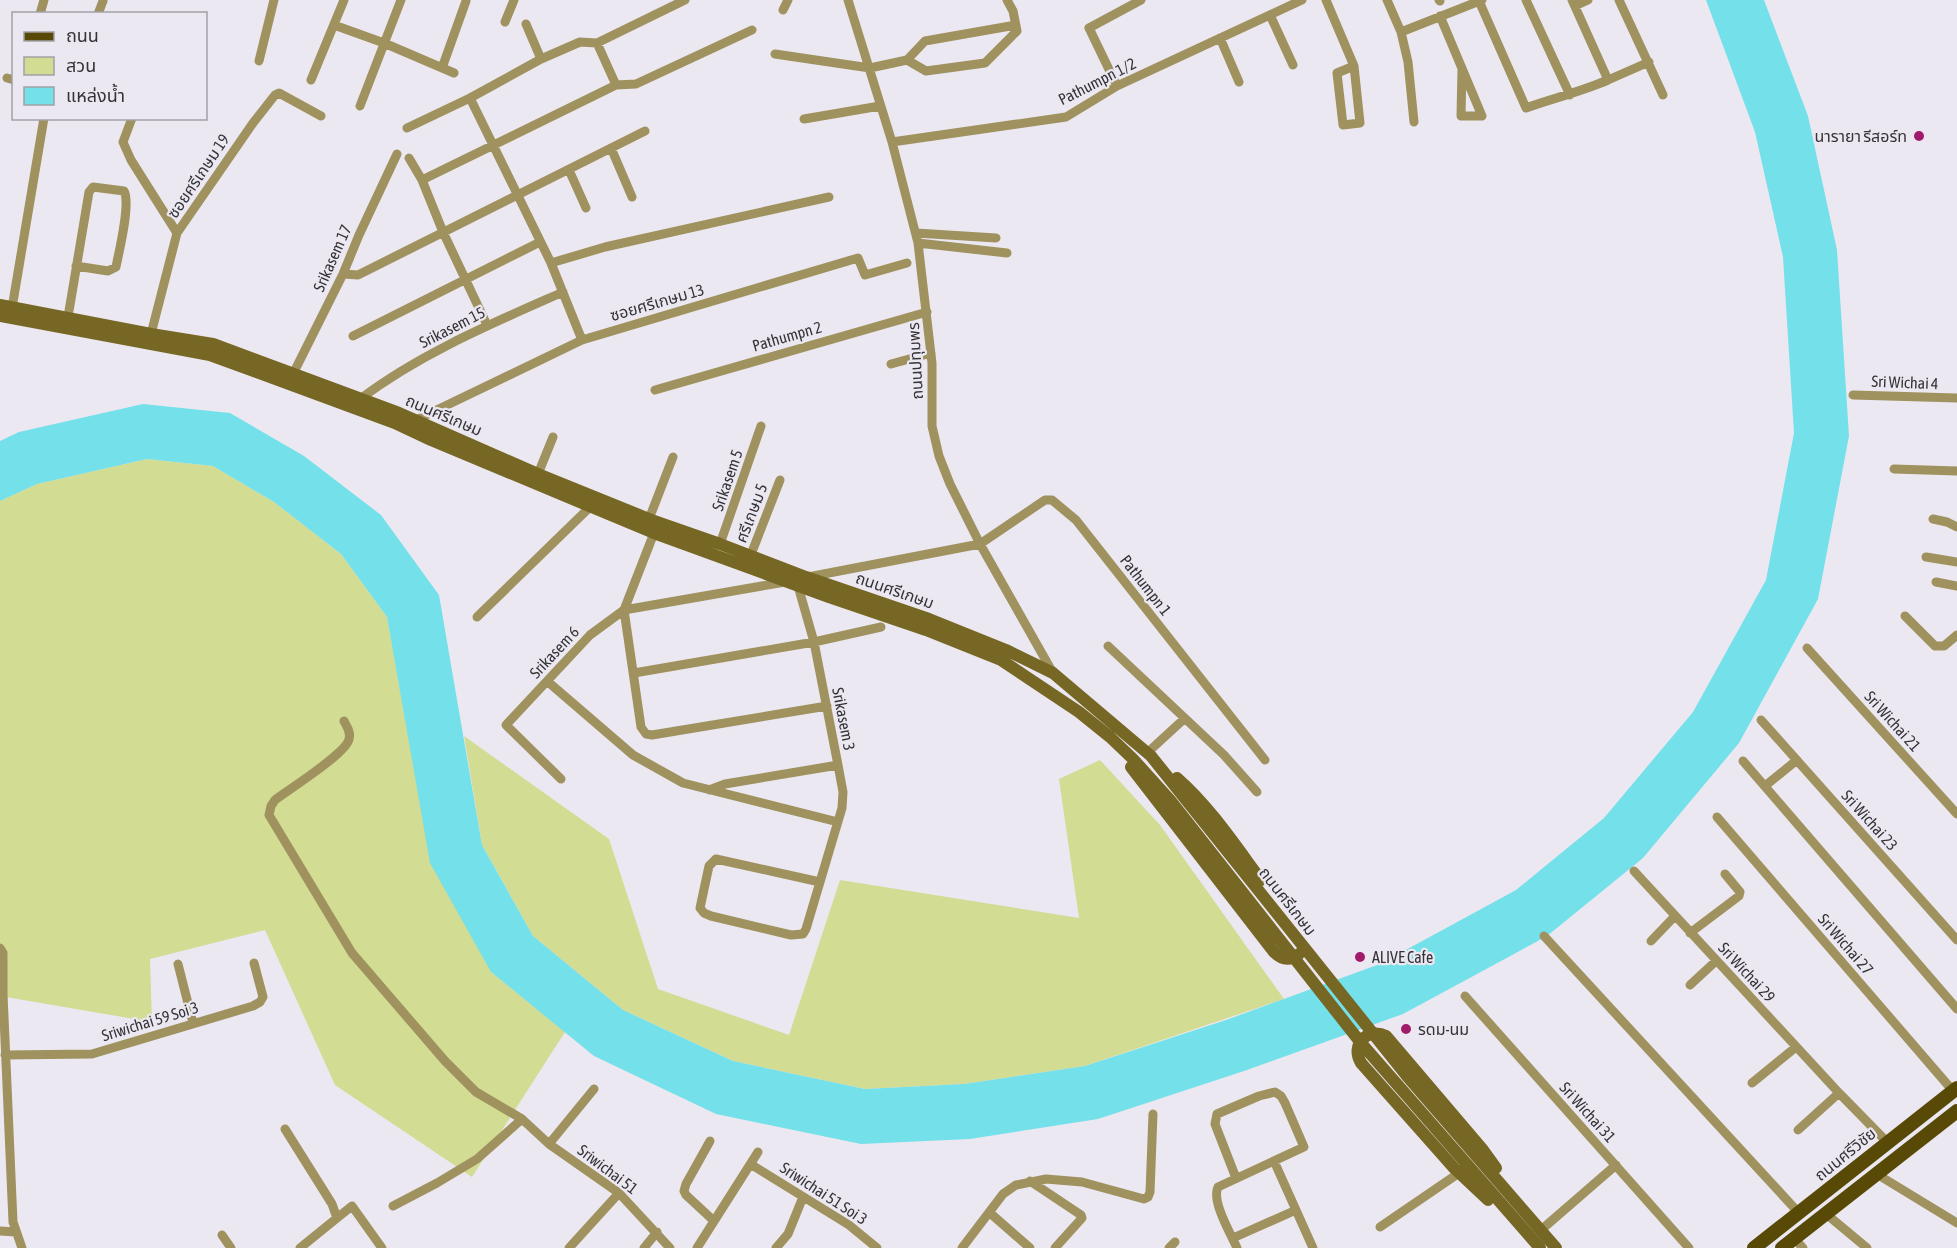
<svg xmlns="http://www.w3.org/2000/svg" width="1957" height="1248" font-family="'Asap Condensed','Noto Sans Thai',sans-serif">
<style>
.green{fill:#d2dc92}
.water{fill:#74e0e9}
.lines{fill:none;stroke-linecap:round;stroke-linejoin:round}
.street{stroke:#9f925e;stroke-width:9}
.secondary{stroke:#776725;stroke-width:12}
.primary{stroke:#584a06;stroke-width:14}
.poi-dot{fill:#a01b6a;stroke:#ece8f2;stroke-width:2}
.labels{text-anchor:middle;dominant-baseline:central;stroke-width:4.5;stroke-linejoin:round;paint-order:stroke}
.street-label{font-size:16px;fill:#343337;stroke:#ece8f2}
.poi-label{font-size:16px;fill:#343337;stroke:#ece8f2;text-anchor:start}
</style>
<rect width="100%" height="100%" fill="#ece8f2"/>
<path class="green" d="M147,459L213,466L274,502L341,554L387,617L410,745L491,972L565,1032L472,1177L335,1085L265,930L150,959L152,1022L0,996V501L37,484Z
M464,736L609,839L658,989L789,1035L840,880L1079,918L1059,779L1100,760L1160,825L1284,999L1085,1066L964,1084L865,1089L733,1061L623,1010L533,936L482,845Z"/>
<path class="water" d="M1706,0H1764L1808,116L1837,250L1849,436L1818,599L1739,743L1643,858L1547,936L1403,1014L1244,1071L1098,1119L970,1139L861,1144L716,1114L594,1056L491,972L430,863L387,617L341,554L274,502L213,466L147,459L37,484L0,501V441L19,432L143,404L230,413L304,456L381,515L439,595L482,845L533,936L623,1010L733,1061L865,1089L964,1084L1085,1066L1226,1020L1380,964L1516,890L1604,818L1693,712L1766,580L1794,433L1783,257L1755,132Z"/>
<g class="lines">
<path class="street" d="M848,0L892,142L918,243L932,363V426L939,456L950,484L980,544L1053,673
M1326,0L1354,66L1360,123L1343,125L1337,73L1354,66
M1387,0L1401,32L1408,62L1414,122
M1439,0L1440,1
M1526,0L1570,95
M1619,0L1663,95
M1479,1L1526,108C1554,98 1580,92 1608,80L1572,0
M1575,6L1588,0
M783,10L788,0
M40,14L44,0
M98,14L103,1
M1270,15L1293,65
M1440,16L1482,116H1461L1462,68
M505,22L514,0
M526,24L541,59
M334,25L384,43L454,73
M1401,32L1482,0
M1220,38L1239,82
M597,43L616,85
M775,54L870,68L907,60L925,41L1016,25
M907,60L926,71L985,63L1017,31L1013,11L1007,0
M259,61L274,0
M442,68L466,1
M7,78L14,80
M311,80L344,0
M1608,80L1649,62
M1117,86L1089,28L1141,0
M470,98L551,263L582,340
M360,106L401,0
M132,118L123,142L131,160L177,233
M804,119L880,106
M407,128L470,98L541,59L580,42L597,43L685,0
M892,142L1066,117L1117,86L1302,0
M611,148L632,197
M409,158L422,180L443,232L487,325
M569,170L586,208
M422,180L616,85L636,84L752,30
M916,233L996,238
M918,243L1007,253
M551,263L605,247L829,197
M343,274L358,275L645,131
M12,308L44,118
M68,317L89,192L93,187L124,191C131,204 119,251 116,267L108,271L76,266
M151,334L177,233L253,123L275,95L279,93L321,116
M353,336L540,242
M891,364L931,353
M293,374L343,274L359,235L397,154
M655,390L927,312
M1853,395L1957,398
M360,399C421,353 493,323 563,292
M416,420L582,340L858,258L865,275L907,263
M1894,469L1957,471
M538,474L553,437
M649,519L673,457
M1933,519L1947,522L1957,527
M720,544L761,426
M750,557L780,480
M1926,557L1957,562
M808,577L980,544L1045,500H1052L1076,520L1265,760
M785,582L624,610L641,727L646,734L652,735L827,706
M1936,582L1957,586
M1905,616L1935,646H1944L1957,635
M477,617L590,507
M1108,646L1224,755L1257,792
M1807,648L1957,814
M634,673L814,642L881,627
M547,681L633,755L683,783L838,822
M1761,720L1957,940
M344,721C347,727 351,732 349,739C347,753 288,790 275,800L271,806L269,815L352,953L445,1061L476,1092L522,1119L549,1144L619,1193L670,1248
M1147,753L1184,719
M1743,761L1957,1009
M561,779L506,725L590,635L624,610L654,533
M1765,786L1797,760
M709,790L725,784L838,765L814,642L798,586
M1717,817L1953,1091
M1634,871L1839,1093L1887,1142
M820,882L716,859L709,866L700,908L704,913L711,916L791,935L803,934L806,929L842,808L843,792L838,765
M1690,933L1739,896L1740,892L1725,874
M1544,936L1798,1212
M1651,941L1675,916
M0,948L3,953V994L13,1222L22,1248
M178,964L193,1023
M1690,985L1716,961
M1465,996L1689,1248
M5,1055L92,1054L253,1006L260,1002L263,997L254,963
M1752,1083L1796,1047
M285,1129L332,1204L337,1218L300,1248
M1798,1130L1839,1093
M710,1141L686,1184L684,1191L686,1195L714,1221
M549,1144L594,1089
M1274,1161L1313,1248
M752,1165L849,1225L877,1248
M1875,1173L1957,1223
M1236,1178L1215,1124L1217,1114L1259,1096L1275,1092L1281,1096L1285,1103L1304,1147L1218,1187C1211,1201 1231,1234 1237,1248
M1030,1181L1081,1215L1082,1218L1055,1248
M393,1206L437,1183L477,1159L522,1119
M990,1213L1030,1248
M1825,1213L1867,1248
M337,1218L352,1206L382,1248
M1380,1227L1459,1173
M1541,1230L1616,1165
M0,1231L16,1232
M222,1235L231,1248
M1233,1238L1296,1210
M1794,1238L1803,1248
M569,1248L619,1193
M644,1248L657,1232
M697,1248L758,1152
M776,1248L788,1234L803,1197
M962,1248L1003,1194L1016,1185L1046,1179L1082,1182L1144,1199L1148,1197L1150,1192L1153,1114
M1169,1248L1175,1242"/>
<path class="secondary" d="M0,305L151,334L213,344L399,413L538,474L654,521L720,544L806,577L929,619L1006,650L1053,673L1151,756L1407,1076L1556,1248
M0,316L210,355L395,423L431,440L654,533L829,597L926,630L1001,660L1079,712L1110,737L1133,759L1170,800L1361,1043L1540,1248
M1131,767L1274,952C1282,960 1290,961 1299,954
M1177,778C1210,807 1235,845 1261,880
M1488,1200L1454,1168L1361,1063C1350,1045 1367,1027 1386,1036L1483,1150L1496,1168"/>
<path class="primary" d="M1754,1248L1957,1088
M1782,1248L1957,1111"/>
</g>
<g class="poi-dot">
<circle cx="1919" cy="136" r="6"/>
<circle cx="1360" cy="957" r="6"/>
<circle cx="1406" cy="1029" r="6"/>
</g>
<g class="labels">
<g class="street-label">
<text transform="translate(1097 81) rotate(-27)">Pathumpn 1/2</text>
<text transform="translate(198 176) rotate(-56)">ซอยศรีเกษม 19</text>
<text transform="translate(332 258) rotate(-66)">Srikasem 17</text>
<text transform="translate(657 302) rotate(-16)">ซอยศรีเกษม 13</text>
<text transform="translate(452 327) rotate(-27)">Srikasem 15</text>
<text transform="translate(787 336) rotate(-16)">Pathumpn 2</text>
<text transform="translate(915 361) rotate(-93)">ถนนปทุมพร</text>
<text transform="translate(1905 382) rotate(2)">Sri Wichai 4</text>
<text transform="translate(444 415) rotate(23)">ถนนศรีเกษม</text>
<text transform="translate(727 480) rotate(-71)">Srikasem 5</text>
<text transform="translate(751 513) rotate(-69)">ศรีเกษม 5</text>
<text transform="translate(1146 585) rotate(52)">Pathumpn 1</text>
<text transform="translate(895 590) rotate(19)">ถนนศรีเกษม</text>
<text transform="translate(554 652) rotate(-47)">Srikasem 6</text>
<text transform="translate(844 719) rotate(79)">Srikasem 3</text>
<text transform="translate(1893 721) rotate(48)">Sri Wichai 21</text>
<text transform="translate(1870 820) rotate(48)">Sri Wichai 23</text>
<text transform="translate(1288 901) rotate(52)">ถนนศรีเกษม</text>
<text transform="translate(1846 944) rotate(49)">Sri Wichai 27</text>
<text transform="translate(1747 972) rotate(47)">Sri Wichai 29</text>
<text transform="translate(150 1021) rotate(-17)">Sriwichai 59 Soi 3</text>
<text transform="translate(1588 1112) rotate(48)">Sri Wichai 31</text>
<text transform="translate(1845 1154) rotate(-39)">ถนนศรีวิชัย</text>
<text transform="translate(608 1169) rotate(37)">Sriwichai 51</text>
<text transform="translate(824 1193) rotate(33)">Sriwichai 51 Soi 3</text>
</g>
<g class="poi-label">
<text x="1907" y="136" text-anchor="end">นารายา รีสอร์ท</text>
<text x="1372" y="957">ALIVE Cafe</text>
<text x="1418" y="1029">รดม-นม</text>
</g>
</g>
<rect x="12" y="12" width="195" height="108" fill="#ece8f2" stroke="#a2a0a7" stroke-width="1.5"/>
<rect x="24" y="32" width="30" height="9" fill="#584a06" stroke="#a2a0a7" stroke-width="1.5"/>
<text x="66" y="42" font-size="18" fill="#343337">ถนน</text>
<rect x="24" y="57" width="30" height="18" fill="#d2dc92" stroke="#a2a0a7" stroke-width="1.5"/>
<text x="66" y="72" font-size="18" fill="#343337">สวน</text>
<rect x="24" y="87" width="30" height="18" fill="#74e0e9" stroke="#a2a0a7" stroke-width="1.5"/>
<text x="66" y="102" font-size="18" fill="#343337">แหล่งน้ำ</text>
</svg>
